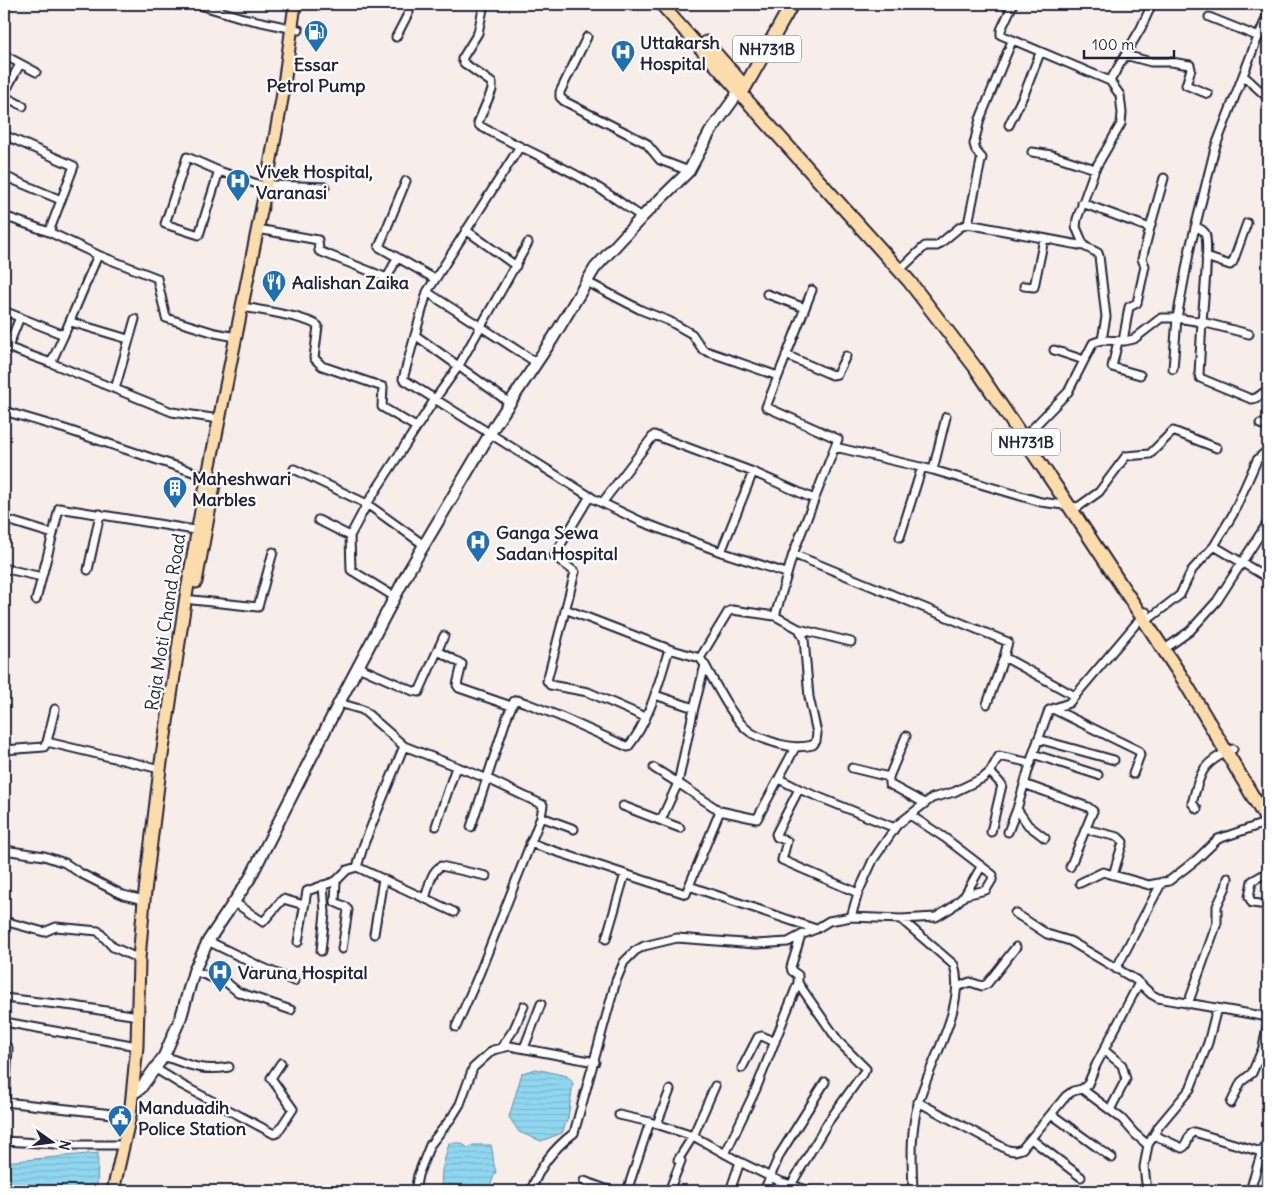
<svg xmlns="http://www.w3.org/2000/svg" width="1272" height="1195" font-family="Delius,sans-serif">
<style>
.water{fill:url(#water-rules);stroke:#638fa8}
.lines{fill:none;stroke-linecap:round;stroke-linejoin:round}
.street-casing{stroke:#22223b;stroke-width:11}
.secondary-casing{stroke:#22223b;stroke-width:14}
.primary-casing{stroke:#22223b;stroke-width:15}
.highway-casing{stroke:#22223b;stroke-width:16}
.street{stroke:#fff;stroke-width:7}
.secondary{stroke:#fff;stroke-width:10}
.primary{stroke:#fddcac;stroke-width:11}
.highway{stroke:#fddcac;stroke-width:12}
.labels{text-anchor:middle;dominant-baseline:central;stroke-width:4.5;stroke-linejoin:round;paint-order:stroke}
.shield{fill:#fff;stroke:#646476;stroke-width:1}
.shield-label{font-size:16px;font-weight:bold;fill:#22223b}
.poi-label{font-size:18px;font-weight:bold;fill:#22223b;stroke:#fff;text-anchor:start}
.street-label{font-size:18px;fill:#22223b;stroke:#fff}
</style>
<defs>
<pattern id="water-rules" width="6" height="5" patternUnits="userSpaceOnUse" patternTransform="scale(1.25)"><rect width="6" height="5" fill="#8fd7f0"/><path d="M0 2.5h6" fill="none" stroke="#7bb8cf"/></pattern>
</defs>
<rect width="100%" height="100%" fill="#f7ede9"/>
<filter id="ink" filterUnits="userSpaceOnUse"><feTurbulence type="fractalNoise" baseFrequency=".02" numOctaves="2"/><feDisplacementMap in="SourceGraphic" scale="10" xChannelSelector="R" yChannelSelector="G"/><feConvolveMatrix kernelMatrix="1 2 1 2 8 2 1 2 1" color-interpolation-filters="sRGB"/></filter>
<g filter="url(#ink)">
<path class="water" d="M536,1069L567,1076L573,1083L568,1118L562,1133L541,1141L519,1132L509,1117L522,1073Z
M449,1143H461L468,1148L473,1145H491C494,1154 492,1162 496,1171L488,1191H441L442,1170Z
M98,1153L97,1191H4V1162Z"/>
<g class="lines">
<defs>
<path id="street" d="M196,4L243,18L299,30
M484,4L478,33L462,59L464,63L492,83V90L478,123L480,126C518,147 560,164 597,187C612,196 627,207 642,217
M1013,4L1001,30V35L1110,81L1120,95L1122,113L1121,124L1095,169L1077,219L1076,227L1084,246
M1142,4L1150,7
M673,6L674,4
M1209,17L1259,37
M1261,32L1268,36
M396,37L409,12L410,4
M587,37L560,92V97L564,101L646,143L660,160L689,171
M4,55L36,72
M1125,55L1151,62H1171L1190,65L1191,69L1186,85L1208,94
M1243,75L1268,98
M1110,81L1141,28L1152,4
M4,94L20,64
M4,96L23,106
M1009,125L1025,92L1040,53
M4,135L74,166L49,232
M519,148L427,292L403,379L594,499L642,522L721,552L786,573
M1032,152L1052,155L1095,169
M219,171L199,235L165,224L187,157L219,171L266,187
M4,176L61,200
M406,181L379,247L435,279
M272,185L325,187
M1082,203L1150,228L1164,178
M4,216L49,232L98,255L64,335
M968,224L981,161L982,158L976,151L974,144L980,119L1012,41
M1195,227C1199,228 1203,230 1205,233C1210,243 1203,307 1202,322L1249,334
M263,230L318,240L319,251L387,278L397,258
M466,230L516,266
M98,255L157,278L166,318L215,333L236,337
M1206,257L1230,265L1233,262L1247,223
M904,266L925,246H937L960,227L968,224L1084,246L1098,253L1099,256L1106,317L1102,340
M587,282L641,310L669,321L692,334L703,350L778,376
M1024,286L1034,287L1044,239
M812,290L766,407L838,439L793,554L775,616L732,610L728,612L700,658L705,665L694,708L678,783L720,811L689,886L816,929
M427,292L537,363
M767,294L805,308
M249,308C265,311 307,317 318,326L314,358L322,366L383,387L382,407L416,427
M4,311L64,335L51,363L172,412L219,419
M71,322L128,339
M415,335L510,403
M1118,341L1112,367L1140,375
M1123,341L1129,307L1137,303L1145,266L1142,259L1150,228
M4,346L51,363
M8,347L20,317
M1054,350L1084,360
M786,355L832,375L837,374L846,356
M1173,369L1177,318L1202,322L1199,374L1200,378L1251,399C1259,399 1261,392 1268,391
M115,389L135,319
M4,411L65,429L208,477
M1260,424L1268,427
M1028,433L1068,392L1093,343L1102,340L1125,341L1134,339L1161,318H1177L1190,248L1215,148L1254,47L1268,14
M835,447L933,470L1041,502L1078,507L1099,492L1126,456L1150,454L1173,431L1217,448
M294,469L367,504L424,545
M933,470L946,417
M590,496L554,556L575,572L547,681L550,685L588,692L645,717
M602,503L654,435L753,472L814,499
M4,519L53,534L59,508L201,531
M318,520L350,536
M900,537L922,467
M1214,546L1268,578
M721,552L753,472
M793,554L1008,642L1004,657L1075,696
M88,570L100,514
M4,571L7,569L42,577
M395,597L351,570L350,536L367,504L435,399L458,367L528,243
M36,600L53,534
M193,600L258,607L273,552
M565,609L669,649L700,658
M1150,618L1180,595L1192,570L1214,546L1233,514L1257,460L1263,454L1268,457
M799,629L851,642
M1169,646L1190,631L1217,601L1268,522
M438,651L462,664L457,685L459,688L511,706
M705,665C715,683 734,721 750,732C759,738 769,741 779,744C791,747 800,748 813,745L816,741L817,733L809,697L804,639L799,629L775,616
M358,667L413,691L419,692L444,636
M655,695L694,708
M339,703L363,710L404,746L488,779L543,805L541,817L480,972L456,1027
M987,704L1004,657
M1053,709L1139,751L1140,755L1133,774
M906,736L889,777V784L924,803
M1038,739L1114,760
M47,742L160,769
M4,750L44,747L47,742L55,709
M1033,754L1098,775
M654,768L678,783L661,820
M852,768L889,777
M990,772L1002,785L991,832
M779,779L799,789L895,828
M1024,784L1088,807L1093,811L1070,867
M799,789L776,834L777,837L787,841L782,860L858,893
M623,806L680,828
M1017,809L1028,825L1045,838
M1197,809L1192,803L1193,800C1201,769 1204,762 1233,749
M720,811L757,819L795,748
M541,817L574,829
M436,826L456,767
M471,827L507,717L514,701L517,700L526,703L559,716L628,747C650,720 659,682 669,649
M1085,829L1118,837L1123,842L1113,875
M1008,832L1017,809L1033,754L1049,710L1069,703L1146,612
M530,843L686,894L689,886
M4,850L44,856L65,863L80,873L123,895L144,900
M357,867L454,912
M1268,872L1252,881L1249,897L1252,903L1268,905
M336,881L335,902L346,907L348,910L342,949
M1080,883L1103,872L1149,885L1169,881L1196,860L1218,839L1268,822
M965,895L981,867
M425,898C429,888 430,872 441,866L486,876
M234,902L263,922L283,899L304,905
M1015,913L1047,934L1070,941L1136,980L1151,994L1158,998L1268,1017
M851,917L858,893L873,860L897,825L932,798L954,792L983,778L990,772L999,756L1031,763
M901,919L954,965C967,1006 929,1063 918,1104C910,1132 912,1162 913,1191
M4,921L44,932L56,927L98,931L113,947L139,959
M374,934L383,879
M606,939L625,874
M208,941L257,965L294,981
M298,942L307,891L336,881L347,870L357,867L364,844L404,746
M321,951L325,913L323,885
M1116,969L1162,882
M194,971L227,983L238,992L291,1010
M957,987L970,982L982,986L987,984L1016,947
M4,998L74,1006L138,1016
M1188,1004L1217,923V906L1226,887L1228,878
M10,1023L137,1046
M8,1048L5,1102L130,1116
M501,1048L514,1029L524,1006
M524,1048L541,1004
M1105,1051L1122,1065L1126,1079L1110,1110
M164,1056C189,1065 202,1072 229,1067
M742,1068L758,1037L762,1036L775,1042
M156,1069L182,1085L274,1134L277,1133L293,1109L271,1078L281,1063
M1082,1089L1122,1119L1135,1134L1148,1145
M918,1102L1008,1150L1015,1151L1022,1149L1066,1096L1073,1091L1082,1089L1088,1084L1096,1065L1139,983
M1231,1103L1241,1082L1252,1073L1263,1048L1268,1021
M1051,1114L1112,1158
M619,1115L650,1122L693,1136L740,1162L779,1181L810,1191
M657,1124L670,1090
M1154,1135L1182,1148L1185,1146L1191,1133L1194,1132L1268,1154
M1031,1139L1081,1177
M4,1141L74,1145H123
M725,1154L756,1089L798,983V975L792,971L791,967L801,935
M678,1160L693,1136L715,1086
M584,1181L611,1191
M791,1185L828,1122L866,1069L839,1042L798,983
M415,1191L418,1175L430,1145L452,1117L460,1104L473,1068L493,1050L510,1046L595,1062
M531,1191C539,1167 554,1148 574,1133L616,981L624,962L635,951L644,946L677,938L756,944L788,942L801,935L816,929L829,921L851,917L901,919L936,917L951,908L965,895L986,890L992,880L993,875L945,838L910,815
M627,1191L650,1122
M669,1191L681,1161
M730,1191L740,1162
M764,1191L780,1154L825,1082
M1147,1191L1144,1167L1148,1145L1159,1126L1190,1089L1208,1043L1217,1008
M1250,1191L1261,1154L1268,1140"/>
<path id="secondary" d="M132,1094L140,1089L164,1056L181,1017L194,971L208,941L250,878L339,703L408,572L497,422L553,338L595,268L642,217L689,171L710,132L736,96L737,89"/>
<path id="primary" d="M661,4L741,94
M706,42L745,86
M196,582L215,480
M113,1191L130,1116L137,1046L139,959L144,900L160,769L186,596L202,505L266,187L282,99L295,4"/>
<path id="highway" d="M792,4L741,94L909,281L975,367L1069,506L1183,679L1268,822"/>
</defs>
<use href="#street" class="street-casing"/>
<use href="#secondary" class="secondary-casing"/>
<use href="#primary" class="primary-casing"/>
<use href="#highway" class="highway-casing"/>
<use href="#street" class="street"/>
<use href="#secondary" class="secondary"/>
<use href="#primary" class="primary"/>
<use href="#highway" class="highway"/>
</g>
</g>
<defs>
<symbol id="fuel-pin" viewBox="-11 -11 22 30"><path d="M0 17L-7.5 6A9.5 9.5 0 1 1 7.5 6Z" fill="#1f6fb2" stroke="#fff"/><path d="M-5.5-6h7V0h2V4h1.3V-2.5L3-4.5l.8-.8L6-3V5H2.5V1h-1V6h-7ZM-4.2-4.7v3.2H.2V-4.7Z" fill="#fff"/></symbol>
<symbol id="hospital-pin" viewBox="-11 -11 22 30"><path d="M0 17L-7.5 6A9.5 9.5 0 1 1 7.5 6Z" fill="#1f6fb2" stroke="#fff"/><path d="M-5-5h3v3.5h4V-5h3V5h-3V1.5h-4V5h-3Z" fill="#fff"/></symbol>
<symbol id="restaurant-pin" viewBox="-11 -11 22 30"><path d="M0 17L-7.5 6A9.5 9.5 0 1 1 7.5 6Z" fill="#1f6fb2" stroke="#fff"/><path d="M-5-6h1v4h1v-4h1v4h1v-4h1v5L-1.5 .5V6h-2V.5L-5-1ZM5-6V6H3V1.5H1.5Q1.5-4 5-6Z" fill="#fff"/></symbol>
<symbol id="building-pin" viewBox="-11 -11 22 30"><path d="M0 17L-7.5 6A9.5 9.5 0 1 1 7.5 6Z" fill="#1f6fb2" stroke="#fff"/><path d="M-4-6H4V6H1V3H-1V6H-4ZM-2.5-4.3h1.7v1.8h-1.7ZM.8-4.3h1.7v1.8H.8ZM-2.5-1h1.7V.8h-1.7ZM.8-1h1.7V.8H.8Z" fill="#fff"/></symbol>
<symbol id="civic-pin" viewBox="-11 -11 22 30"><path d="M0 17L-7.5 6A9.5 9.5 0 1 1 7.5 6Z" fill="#1f6fb2" stroke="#fff"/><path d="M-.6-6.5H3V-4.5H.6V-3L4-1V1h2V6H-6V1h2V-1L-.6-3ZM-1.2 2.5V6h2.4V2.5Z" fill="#fff"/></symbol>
</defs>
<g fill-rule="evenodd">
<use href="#fuel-pin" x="302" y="18" width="28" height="38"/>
<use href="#hospital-pin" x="609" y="38" width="28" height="38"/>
<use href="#hospital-pin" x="224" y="167" width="28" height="38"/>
<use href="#restaurant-pin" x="260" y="268" width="28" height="38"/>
<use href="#building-pin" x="161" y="474" width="28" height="38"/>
<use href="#hospital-pin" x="464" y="528" width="28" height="38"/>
<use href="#hospital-pin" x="206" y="958" width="28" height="38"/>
<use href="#civic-pin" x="106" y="1103" width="28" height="38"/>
</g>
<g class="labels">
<g class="shield">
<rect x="733" y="35.5" width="68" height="27" rx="4"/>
<rect x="992" y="428.5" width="68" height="27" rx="4"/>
</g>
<g class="shield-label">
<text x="767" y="49">NH731B</text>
<text x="1026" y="442">NH731B</text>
</g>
<g class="poi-label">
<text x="640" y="42">Uttakarsh<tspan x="640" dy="21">Hospital</tspan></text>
<text x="316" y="64" text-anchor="middle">Essar<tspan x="316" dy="21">Petrol Pump</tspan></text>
<text x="256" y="171">Vivek Hospital,<tspan x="256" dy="21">Varanasi</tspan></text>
<text x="292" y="282">Aalishan Zaika</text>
<text x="192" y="478">Maheshwari<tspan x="192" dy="21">Marbles</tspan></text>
<text x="496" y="532">Ganga Sewa<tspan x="496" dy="21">Sadan Hospital</tspan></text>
<text x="238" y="972">Varuna Hospital</text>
<text x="138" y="1107">Manduadih<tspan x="138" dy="21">Police Station</tspan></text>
</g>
<g class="street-label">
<text transform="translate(165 622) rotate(-81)">Raja Moti Chand Road</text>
</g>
</g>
<rect width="1272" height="1195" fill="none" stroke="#fff" stroke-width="20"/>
<rect x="10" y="10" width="1252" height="1175" fill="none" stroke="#22223b" stroke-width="2" filter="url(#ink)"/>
<g transform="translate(52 1142) rotate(104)" stroke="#ffffff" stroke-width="4" paint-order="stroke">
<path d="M0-4L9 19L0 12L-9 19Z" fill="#22223b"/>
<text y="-8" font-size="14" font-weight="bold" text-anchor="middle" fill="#22223b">N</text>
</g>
<path d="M1084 50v8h90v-8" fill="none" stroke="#22223b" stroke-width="2.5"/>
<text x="1092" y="50" font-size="15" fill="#22223b" stroke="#ffffff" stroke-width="4" paint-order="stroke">100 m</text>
</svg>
